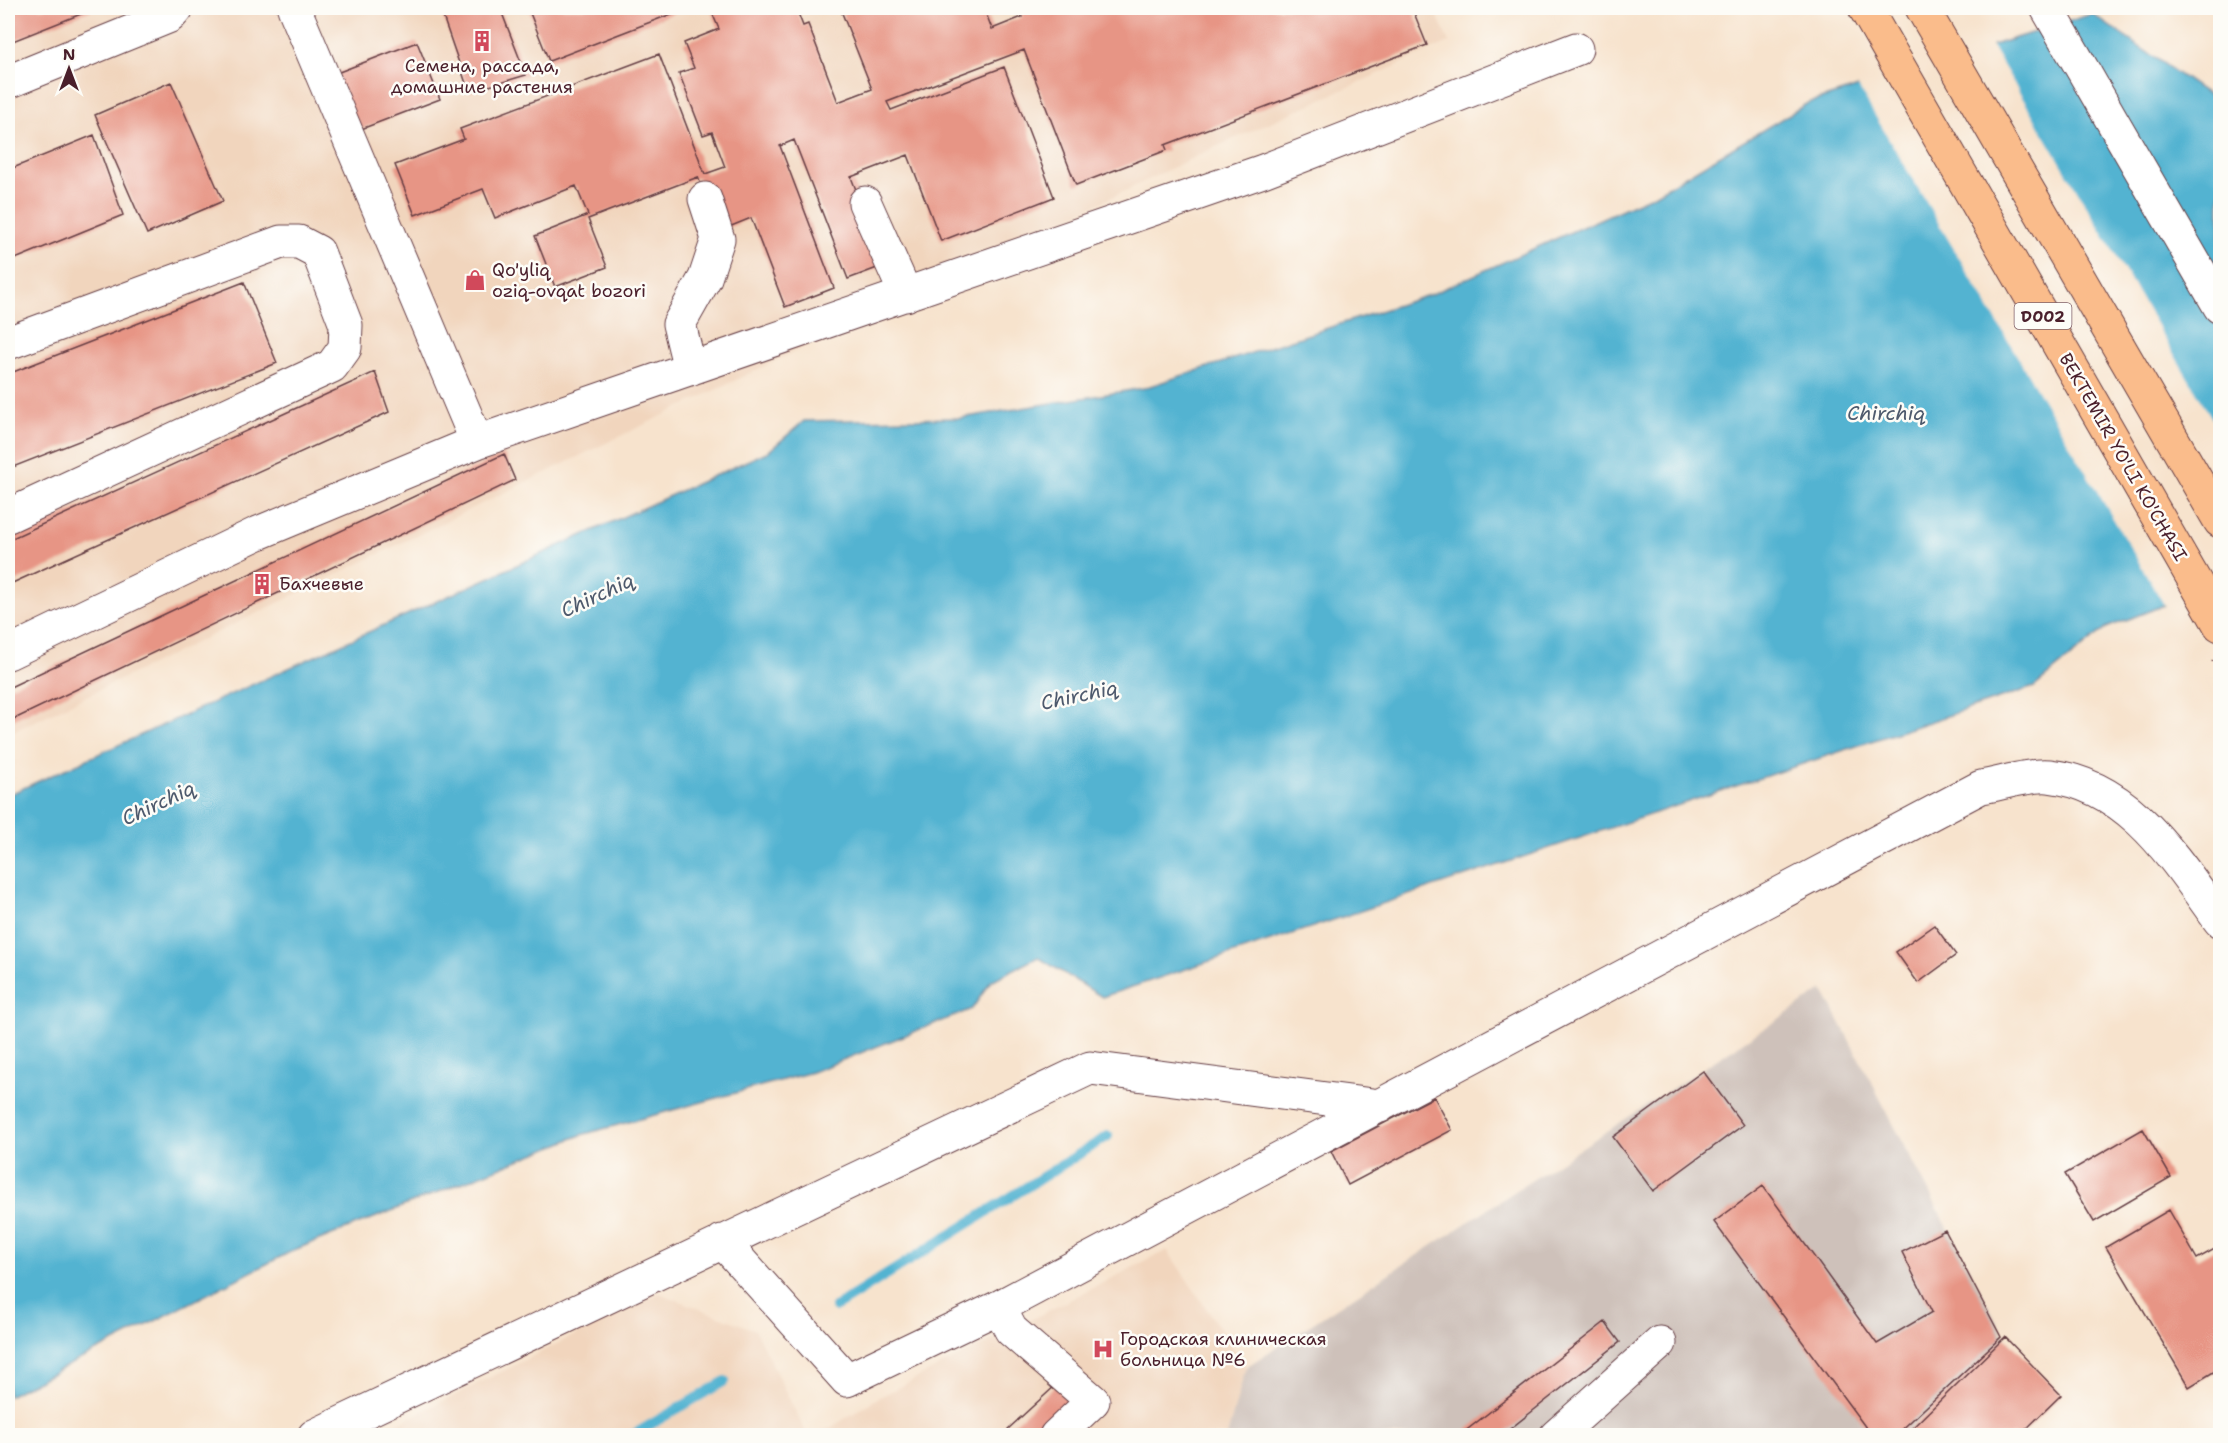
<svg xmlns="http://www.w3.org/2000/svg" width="2228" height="1443" font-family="'Shantell Sans',sans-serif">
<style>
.built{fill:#f1d5bd}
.industrial{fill:#cec1ba}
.water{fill:#53b3d1;stroke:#4e697e;stroke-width:1.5}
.pier{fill:#f7e3cd}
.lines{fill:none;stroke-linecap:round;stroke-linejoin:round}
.stream{stroke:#53b3d1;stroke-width:10}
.building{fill:#e79585}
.minor-casing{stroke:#643c43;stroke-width:35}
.highway-casing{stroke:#643c43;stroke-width:35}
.path{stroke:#643c43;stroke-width:4;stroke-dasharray:1.5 4.5;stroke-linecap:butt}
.minor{stroke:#fff;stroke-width:33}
.highway{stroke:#fabc8b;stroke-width:33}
.labels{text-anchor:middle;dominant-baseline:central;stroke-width:5;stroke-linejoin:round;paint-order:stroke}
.shield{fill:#fdfcf7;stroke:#806168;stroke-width:1.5}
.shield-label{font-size:16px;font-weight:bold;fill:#4a1f2b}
.poi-label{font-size:18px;fill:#4a1f2b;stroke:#fdfcf7;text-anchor:start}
.street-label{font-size:18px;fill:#4a1f2b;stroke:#fdfcf7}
.water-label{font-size:20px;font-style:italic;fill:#4e5a6d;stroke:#fdfcf7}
</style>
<rect width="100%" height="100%" fill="#fdfcf7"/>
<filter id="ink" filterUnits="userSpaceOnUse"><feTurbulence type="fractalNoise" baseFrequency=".0167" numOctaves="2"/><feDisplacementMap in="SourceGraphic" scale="12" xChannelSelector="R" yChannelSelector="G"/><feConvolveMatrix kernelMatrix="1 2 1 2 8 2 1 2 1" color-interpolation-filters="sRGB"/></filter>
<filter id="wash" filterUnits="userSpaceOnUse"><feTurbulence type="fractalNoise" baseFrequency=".008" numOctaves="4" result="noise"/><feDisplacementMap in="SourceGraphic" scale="24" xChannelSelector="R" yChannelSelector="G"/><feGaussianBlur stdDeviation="1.35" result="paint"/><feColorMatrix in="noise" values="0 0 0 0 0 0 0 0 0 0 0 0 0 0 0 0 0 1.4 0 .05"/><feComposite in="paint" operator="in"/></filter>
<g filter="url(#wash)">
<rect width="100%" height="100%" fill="#f7e3cd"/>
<path class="built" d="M8,8H1434L1449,42L1211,149L8,734Z
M1167,1250L1246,1367L1227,1435L817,1436L878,1398Z
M659,1293L755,1330L807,1435H375Z"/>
<path class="industrial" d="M1823,990L2005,1337L1904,1435L1227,1436L1246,1367Z"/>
<path class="water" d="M2092,14L2220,103V583L2106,628L2034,687L1102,997L1038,957L991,981L972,1009L812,1072L581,1135L294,1250L8,1396V795L769,451L804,421L961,418L1144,388L1432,294L1654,195L1808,103Z"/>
<path class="pier" d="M1990,43L2220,432V587L2166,608L1857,85Z"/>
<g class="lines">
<path class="stream" d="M835,1307L1108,1136
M631,1436L725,1381"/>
</g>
<g id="blocks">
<path class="building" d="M8,8H96L8,43Z
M440,8H500L526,75L469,92Z
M528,8H687L549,61Z
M710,8H796L803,26L808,24L838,102L872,89L840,8H984L992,29L1022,17L1020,11L1031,8H1412L1427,45L1165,145L1167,150L1076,185L1024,50L887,102L891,110L1004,67L1054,197L941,241L908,155L851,177L885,265L848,279L794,140L780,146L834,288L785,307L751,218L719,231L698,177L588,219L607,267L555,287L535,236L588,215L576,186L495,218L483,189L415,215L395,165L464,139L460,129L659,54L705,174L725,167L712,132L703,135L679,73L694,68L684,43L719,29Z
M417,42L440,99L356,131L334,74Z
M171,82L223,201L147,234L95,115Z
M94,135L123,215L8,262V170Z
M244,282L277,363L8,469V374Z
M375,372L389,412L8,585V540Z
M504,454L515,480L8,722V688Z
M1934,925L1956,955L1918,983L1896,952Z
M1703,1071L1743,1125L1653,1191L1613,1137Z
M1434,1097L1452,1130L1348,1185L1331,1151Z
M2143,1129L2171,1177L2094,1222L2065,1174Z
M1763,1186L1877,1344L1932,1312L1902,1252L1945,1230L2001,1337L1895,1436H1872L1714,1222Z
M2169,1210L2197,1259L2220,1246V1294L2217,1296L2220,1302V1368L2189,1387L2106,1247Z
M1605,1322L1620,1342L1501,1436H1459Z
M2005,1337L2061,1395L2019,1436H1904Z
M1056,1385L1080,1411L1053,1436H1013L1008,1429Z"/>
</g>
</g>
<g filter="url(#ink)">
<use href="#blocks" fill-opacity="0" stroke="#643c43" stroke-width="1.5"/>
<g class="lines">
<defs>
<path id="minor" d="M294,8L477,442
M2047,8L2220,307
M8,82L170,16L177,8
M865,203L906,295
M8,343L281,242H299L318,252L346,325L345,348L332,366L8,516
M690,369L679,324L705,278L718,239L705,199
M8,653L256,534L477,442L1263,171L1576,49
M722,1241L847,1380L999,1307L1981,787C2000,784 2031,774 2049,776C2131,785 2176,861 2220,921
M999,1307L1011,1330L1093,1401L1056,1436
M314,1436L1090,1068L1380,1106
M1556,1436L1660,1343"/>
<path id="highway" d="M1865,8L2220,625
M1922,8L2220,521"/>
</defs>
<use href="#minor" class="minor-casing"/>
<use href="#highway" class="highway-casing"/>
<path class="path" d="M2213,660L2220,673"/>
<use href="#minor" class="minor"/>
<use href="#highway" class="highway"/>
</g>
</g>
<defs>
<symbol id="building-bare" viewBox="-9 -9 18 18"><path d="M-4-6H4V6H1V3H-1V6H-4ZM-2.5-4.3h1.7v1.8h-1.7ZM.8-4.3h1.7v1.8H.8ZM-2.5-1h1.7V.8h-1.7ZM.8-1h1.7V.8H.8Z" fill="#d1495b" stroke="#fdfcf7" stroke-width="2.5" paint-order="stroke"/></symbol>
<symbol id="shop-bare" viewBox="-9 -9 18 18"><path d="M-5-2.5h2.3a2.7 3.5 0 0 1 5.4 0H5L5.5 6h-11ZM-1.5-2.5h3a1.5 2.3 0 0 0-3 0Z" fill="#d1495b" stroke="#fdfcf7" stroke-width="2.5" paint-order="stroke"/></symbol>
<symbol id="hospital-bare" viewBox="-9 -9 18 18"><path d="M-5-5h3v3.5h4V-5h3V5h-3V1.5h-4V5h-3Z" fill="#d1495b" stroke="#fdfcf7" stroke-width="2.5" paint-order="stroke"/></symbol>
</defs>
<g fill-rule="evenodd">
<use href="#building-bare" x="467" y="26" width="30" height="30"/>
<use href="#shop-bare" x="460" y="265" width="30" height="30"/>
<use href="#building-bare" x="247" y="569" width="30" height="30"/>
<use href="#hospital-bare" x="1088" y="1334" width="30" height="30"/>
</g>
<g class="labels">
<rect class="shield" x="2014.5" y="303" width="57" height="26" rx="4.5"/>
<g class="shield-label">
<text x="2043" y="316">D002</text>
</g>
<g class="poi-label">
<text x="482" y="66" text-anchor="middle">Семена, рассада,<tspan x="482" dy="21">домашние растения</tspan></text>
<text x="492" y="270">Qo'yliq<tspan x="492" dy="21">oziq-ovqat bozori</tspan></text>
<text x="279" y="584">Бахчевые</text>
<text x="1120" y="1339">Городская клиническая<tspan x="1120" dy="21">больница №6</tspan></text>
</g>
<g class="street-label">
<text transform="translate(2123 457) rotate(60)">BEKTEMIR YO'LI KO'CHASI</text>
</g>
<g class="water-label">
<text x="1886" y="413">Chirchiq</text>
<text transform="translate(597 595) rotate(-25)">Chirchiq</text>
<text transform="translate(1079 695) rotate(-12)">Chirchiq</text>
<text transform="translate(158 803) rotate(-25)">Chirchiq</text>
</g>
</g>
<rect width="2228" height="1443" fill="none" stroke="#fdfcf7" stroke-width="30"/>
<g transform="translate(69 69)" stroke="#fdfcf7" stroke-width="4.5" paint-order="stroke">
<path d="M0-4.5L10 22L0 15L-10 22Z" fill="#4a1f2b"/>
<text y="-9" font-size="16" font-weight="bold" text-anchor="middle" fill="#4a1f2b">N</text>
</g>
</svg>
